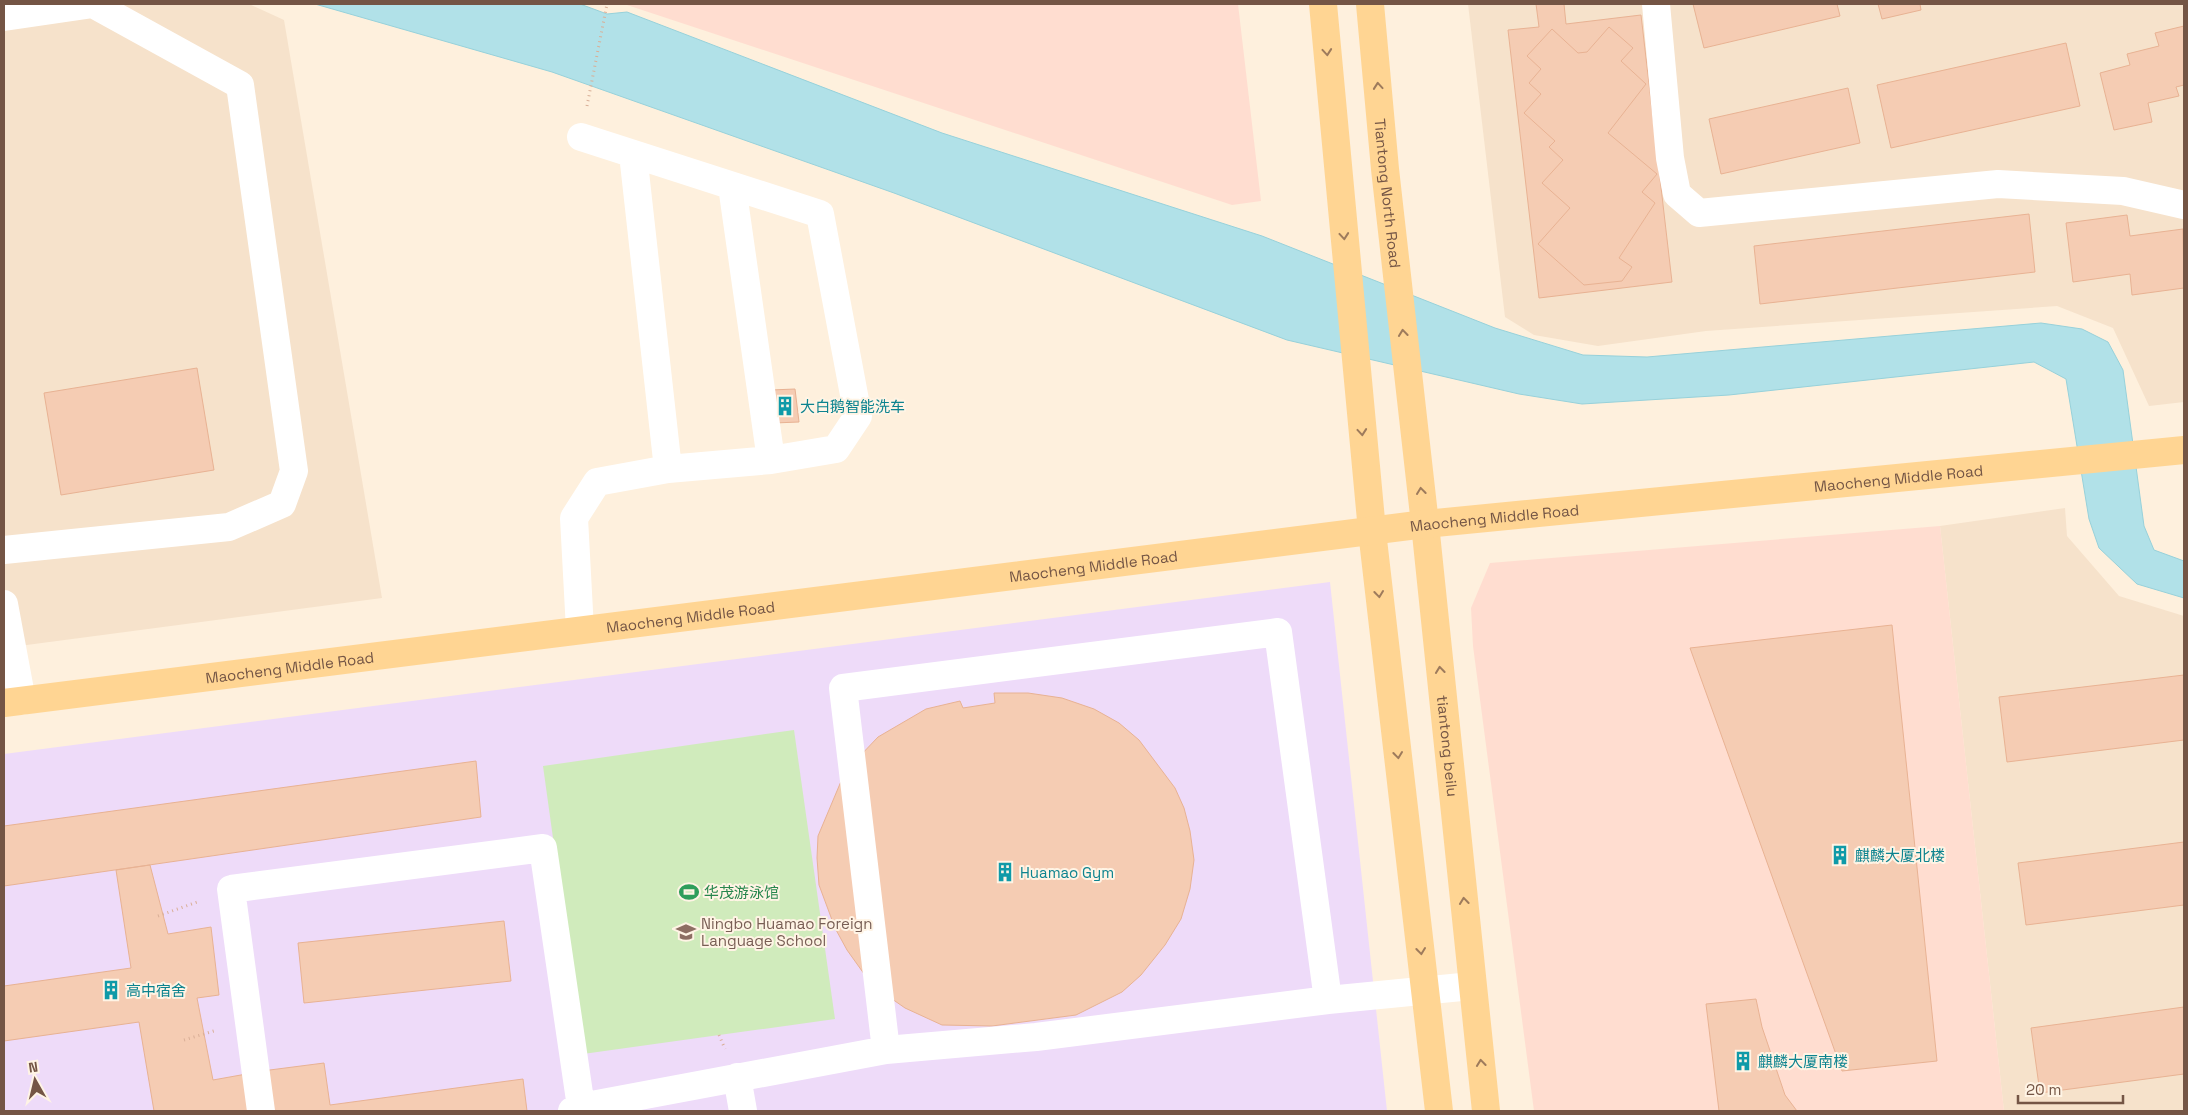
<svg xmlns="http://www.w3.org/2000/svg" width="2188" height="1115" font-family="'Space Grotesk','Noto Sans SC',sans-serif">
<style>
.residential{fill:#f6e2cb}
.commercial{fill:#ffddd0}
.education{fill:#eedbf9}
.green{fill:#d0ebbc}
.water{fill:#b1e1e8;stroke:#97d1da}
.building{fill:#f5ccb3;stroke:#e8b293}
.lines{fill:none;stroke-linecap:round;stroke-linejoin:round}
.path{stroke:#d9af97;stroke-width:3;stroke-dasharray:1 4;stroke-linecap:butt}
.minor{stroke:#fff;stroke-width:28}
.major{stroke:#ffd593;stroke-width:28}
.oneway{stroke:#9e7b5c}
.labels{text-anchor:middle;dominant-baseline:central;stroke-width:4;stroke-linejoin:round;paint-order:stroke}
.street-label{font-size:15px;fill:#745545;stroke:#fff4e5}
.culture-label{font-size:15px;fill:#0d838f;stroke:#fff4e5;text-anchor:start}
.leisure-label{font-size:15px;fill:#27864d;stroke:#fff4e5;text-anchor:start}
.education-label{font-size:15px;fill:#785e54;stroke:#fff4e5;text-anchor:start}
</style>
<rect width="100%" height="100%" fill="#fef0dd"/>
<path class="residential" d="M4,4H249L284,20L382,598L4,648Z
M1468,4H2184V402L2149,406L2113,328L2057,306L1706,331L1598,346L1534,335L1505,317Z
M2065,508L2067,536L2119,596L2184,616V1111H2004L1940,526Z"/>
<path class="commercial" d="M624,4H1238L1261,201L1232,205Z
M1940,526L2004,1111H1534L1473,646L1471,608L1490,563Z"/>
<path class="education" d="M1330,582L1387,1111H4V754Z"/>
<path class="green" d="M794,730L835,1019L583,1054L543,766Z"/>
<path class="water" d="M315,4H580L607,14L627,12L942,133L1262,236L1495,328L1583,355L1647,357L2041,323L2082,329L2108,342L2123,370L2144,526L2154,550L2184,561V598L2137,584L2099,548L2089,519L2066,379L2034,362L1729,395L1582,404L1519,394L1287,340L894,193L552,72Z"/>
<path class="building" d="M1536,4H1564L1566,24L1641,15L1672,282L1539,298L1508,30L1539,27Z
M1693,4H1837L1840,16L1704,48Z
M1878,4H1920L1921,10L1882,19Z
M2184,26V85L2176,87L2179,96L2148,103L2152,122L2114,130L2100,73L2130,65L2127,54L2159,46L2155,33Z
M1609,27L1633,48L1621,61L1646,84L1608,133L1657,174L1642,192L1655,203L1619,258L1632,267L1622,281L1584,285L1538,244L1570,208L1542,183L1563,160L1549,147L1555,141L1524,113L1541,94L1529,83L1541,69L1527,56L1552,29L1578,53L1587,52Z
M2066,43L2080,106L1891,148L1877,85Z
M1848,88L1860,143L1721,174L1709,119Z
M2029,214L2035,272L1760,304L1754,246Z
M2127,215L2130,236L2183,229L2184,288L2132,295L2130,274L2073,282L2066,223Z
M197,368L214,470L61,495L44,393Z
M795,389L799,422L774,423L771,390Z
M1892,625L1937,1061L1842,1071L1690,648Z
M2184,675V740L2007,762L1999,697Z
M994,693H1028L1062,698L1094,709L1119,723L1139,740L1175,788L1184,808L1190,831L1194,860L1190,889L1181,919L1165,945L1141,975L1122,992L1076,1015L992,1026L942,1025L905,1008L872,985L847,950L835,928L819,885L817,858L818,836L842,779L858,758L878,737L926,709L960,701L963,708L995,703Z
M476,761L481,817L4,886V826Z
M2184,842V905L2026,925L2018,863Z
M150,865L168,934L211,927L219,995L197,998L213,1080L252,1073L258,1111H154L139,1022L4,1041V986L131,968L116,870Z
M504,921L511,981L304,1003L298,943Z
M1756,999L1762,1027L1785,1095L1797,1111H1719L1706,1004Z
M2184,1007V1074L2040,1093L2031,1028Z
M324,1063L330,1105L523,1079L527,1111H268L262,1071Z"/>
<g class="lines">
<path class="path" d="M587,106L607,4
M158,916L200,901
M719,1035L725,1049
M184,1040L217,1030"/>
<path class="minor" d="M1656,4L1670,158L1677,194L1699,213L1998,184L2123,191L2184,205
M4,17L93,4L240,85L294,471L282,504L229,527L4,550
M633,154L668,469
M732,186L771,460
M4,604L22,701
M580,630L574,518L597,482L668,469L771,460L836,449L858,416L820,214L581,137
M886,1050L843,688L1278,632L1328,1000
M737,1077L743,1111
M261,1111L231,889L543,848L581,1107
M572,1111L581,1107L886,1050L1036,1037L1328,1000L1472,986"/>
<g class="major">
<path d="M1323,4L1372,531L1439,1111"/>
<path id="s1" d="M1370,4L1385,169L1425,524L1486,1111"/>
<path id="s2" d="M4,703L1425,524L2184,450"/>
</g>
</g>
<defs><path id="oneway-chevron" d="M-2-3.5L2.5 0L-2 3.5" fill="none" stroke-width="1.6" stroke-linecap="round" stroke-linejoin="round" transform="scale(1.25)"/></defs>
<g class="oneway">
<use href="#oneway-chevron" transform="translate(1327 52) rotate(85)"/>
<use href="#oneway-chevron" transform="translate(1378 86) rotate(-95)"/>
<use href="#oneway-chevron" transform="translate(1344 236) rotate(85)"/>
<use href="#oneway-chevron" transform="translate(1403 333) rotate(-96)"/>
<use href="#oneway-chevron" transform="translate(1362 432) rotate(85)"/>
<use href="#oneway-chevron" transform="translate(1421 491) rotate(-97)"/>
<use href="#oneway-chevron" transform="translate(1379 594) rotate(83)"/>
<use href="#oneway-chevron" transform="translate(1440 670) rotate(-96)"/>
<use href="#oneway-chevron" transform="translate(1398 755) rotate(83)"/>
<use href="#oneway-chevron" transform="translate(1464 901) rotate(-96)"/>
<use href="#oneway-chevron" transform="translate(1421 951) rotate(83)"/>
<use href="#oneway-chevron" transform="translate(1481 1063) rotate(-96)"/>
</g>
<defs>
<symbol id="building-bare" viewBox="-9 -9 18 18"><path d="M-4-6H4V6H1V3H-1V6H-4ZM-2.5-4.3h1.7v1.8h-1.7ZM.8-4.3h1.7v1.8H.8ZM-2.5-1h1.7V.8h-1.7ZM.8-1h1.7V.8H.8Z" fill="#0f9aa8" stroke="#fff4e5" stroke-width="2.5" paint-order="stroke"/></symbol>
<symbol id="stadium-bare" viewBox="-9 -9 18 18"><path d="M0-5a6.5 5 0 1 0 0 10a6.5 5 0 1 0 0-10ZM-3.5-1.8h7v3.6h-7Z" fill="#2e9e5b" stroke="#fff4e5" stroke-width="2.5" paint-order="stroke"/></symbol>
<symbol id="school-bare" viewBox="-9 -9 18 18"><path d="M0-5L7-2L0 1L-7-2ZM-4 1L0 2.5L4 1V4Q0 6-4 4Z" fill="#8d6e63" stroke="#fff4e5" stroke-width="2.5" paint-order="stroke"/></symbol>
</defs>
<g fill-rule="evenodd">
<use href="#building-bare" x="771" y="392" width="28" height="28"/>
<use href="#building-bare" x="1826" y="841" width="28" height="28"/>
<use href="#building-bare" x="991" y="858" width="28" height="28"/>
<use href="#stadium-bare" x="675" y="878" width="28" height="28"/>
<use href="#school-bare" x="672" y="918" width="28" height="28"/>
<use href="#building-bare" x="97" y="976" width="28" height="28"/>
<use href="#building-bare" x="1729" y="1047" width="28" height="28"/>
</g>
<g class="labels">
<g class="street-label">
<text stroke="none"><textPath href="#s1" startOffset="190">Tiantong North Road</textPath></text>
<text stroke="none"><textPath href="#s2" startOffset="1908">Maocheng Middle Road</textPath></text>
<text stroke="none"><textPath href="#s2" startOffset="1502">Maocheng Middle Road</textPath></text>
<text stroke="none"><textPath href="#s2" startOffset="1098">Maocheng Middle Road</textPath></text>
<text stroke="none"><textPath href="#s2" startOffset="692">Maocheng Middle Road</textPath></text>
<text stroke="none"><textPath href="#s2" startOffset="288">Maocheng Middle Road</textPath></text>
<text stroke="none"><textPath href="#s1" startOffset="746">tiantong beilu</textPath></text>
</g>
<g class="culture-label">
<text x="800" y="406">大白鹅智能洗车</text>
<text x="1855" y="855">麒麟大厦北楼</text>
<text x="1020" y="872">Huamao Gym</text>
<text x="126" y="990">高中宿舍</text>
<text x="1758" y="1061">麒麟大厦南楼</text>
</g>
<g class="leisure-label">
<text x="704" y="892">华茂游泳馆</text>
</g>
<g class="education-label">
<text x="701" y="923">Ningbo Huamao Foreign<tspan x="701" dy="17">Language School</tspan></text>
</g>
</g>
<rect width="2188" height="1115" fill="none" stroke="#745545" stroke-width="10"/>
<g transform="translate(35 1080) rotate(352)" stroke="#fff4e5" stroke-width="4" paint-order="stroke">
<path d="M0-4L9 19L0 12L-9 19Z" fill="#745545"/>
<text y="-8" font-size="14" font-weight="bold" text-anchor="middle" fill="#745545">N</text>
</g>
<path d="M2018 1095v8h105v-8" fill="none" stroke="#745545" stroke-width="2.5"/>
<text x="2026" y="1095" font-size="15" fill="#745545" stroke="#fff4e5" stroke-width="4" paint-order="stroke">20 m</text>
</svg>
